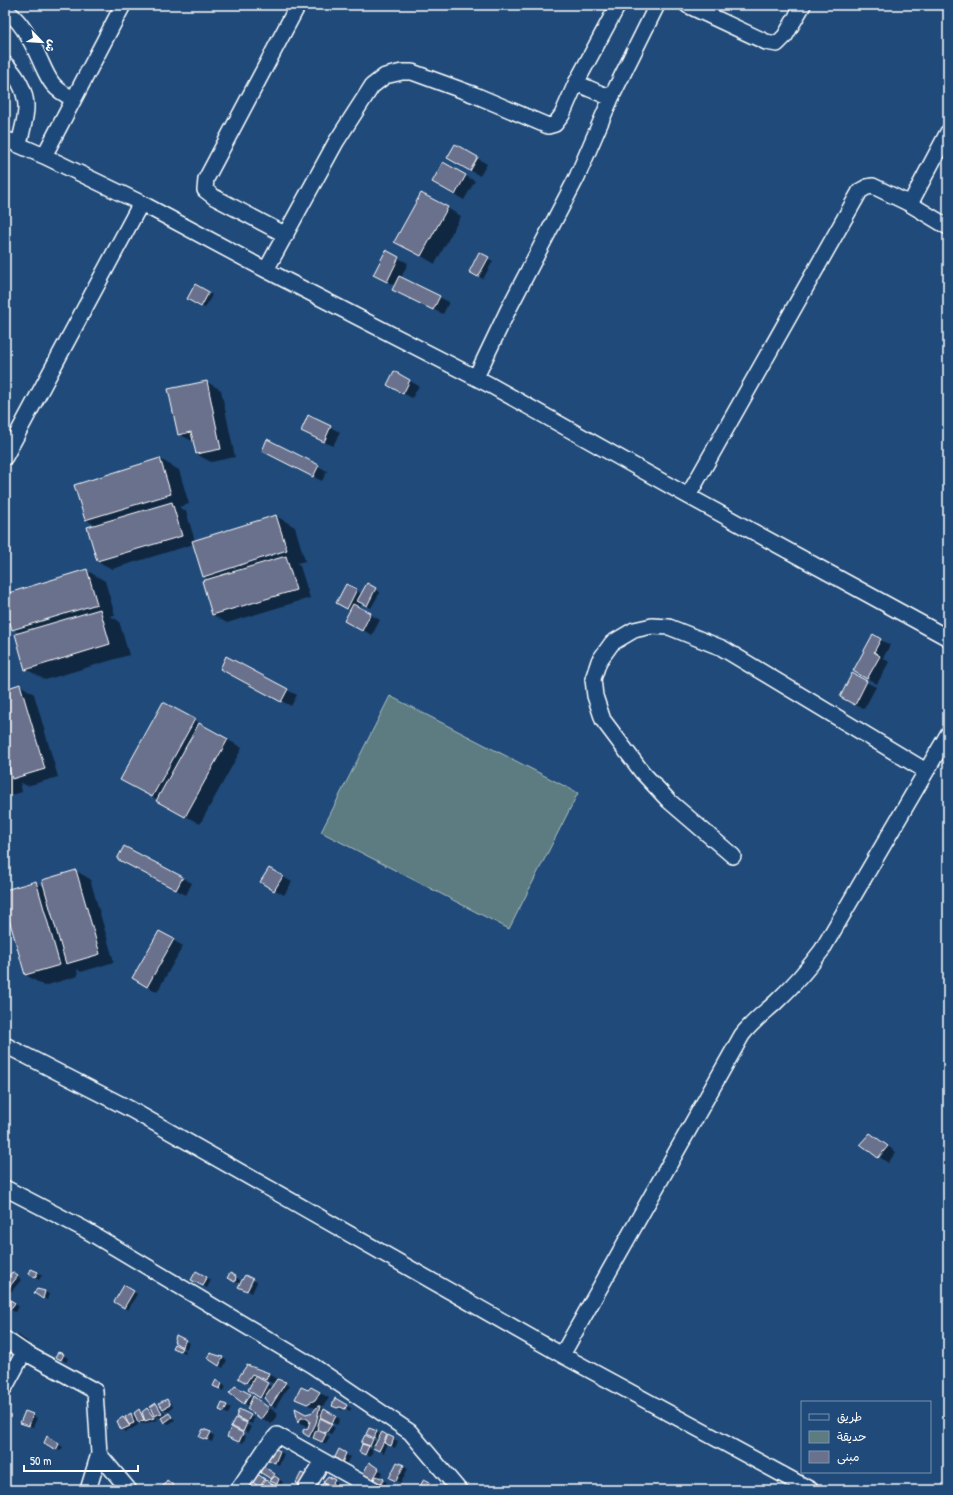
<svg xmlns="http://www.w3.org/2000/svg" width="953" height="1495" font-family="'Patrick Hand','Playpen Sans Arabic',sans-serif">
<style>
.green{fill:#5c7c81;stroke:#aebec0}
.shadow{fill:#0007;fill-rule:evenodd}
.building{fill:#6a718d;stroke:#fff}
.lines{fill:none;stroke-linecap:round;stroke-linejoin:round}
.minor-casing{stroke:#fff;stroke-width:18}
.minor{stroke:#1f4a7a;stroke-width:15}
</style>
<rect width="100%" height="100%" fill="#1f4a7a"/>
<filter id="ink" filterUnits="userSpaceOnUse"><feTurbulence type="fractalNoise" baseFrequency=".025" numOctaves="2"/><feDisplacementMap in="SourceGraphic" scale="8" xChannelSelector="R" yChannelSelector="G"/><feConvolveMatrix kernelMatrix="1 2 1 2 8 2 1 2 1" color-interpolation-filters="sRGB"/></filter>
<g filter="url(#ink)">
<path class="green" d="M390,696L578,793L509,929L321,832Z"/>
<path class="shadow" d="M455,145L487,164L480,176L448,157Z
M443,164L475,181L464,200L433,182Z
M447,208L461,216L435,264L396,241Z
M386,252L408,263L401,278L449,302L443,314L403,295L395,286L384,280Z
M479,254L493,261L483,279L470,272Z
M196,286L212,295L205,308L188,299Z
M395,373L419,386L412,398L388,385Z
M207,382L221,390L235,457L211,462L196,454L194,442L179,434Z
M309,417L340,432L333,446L311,436Z
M272,456L318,466L327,471L322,481Z
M160,459L179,470L189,504L179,507L186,511L195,541L276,516L295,527L305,561L297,563L300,566L310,598L227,623L213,615L210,580L203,576L194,544L112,569L97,561L96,526L85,519Z
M86,570L105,581L115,615L110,616L119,621L129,655L45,680L26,669L21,634L13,629L5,602V595Z
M367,585L380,592L371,608L362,603L359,608L380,620L372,635L355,626L351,611L347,608L356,590L362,594Z
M873,636L890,645L883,658L889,662L877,684L854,671Z
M230,674L287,690L297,695L291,706Z
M866,682L876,687L864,709L850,702Z
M20,685L34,694L58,777L27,786L20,782L22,792L5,797V690Z
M194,720L242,748L200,824L140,790Z
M124,847L192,883L186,895L127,864Z
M269,869L292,882L284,895L261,882Z
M76,871L90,879L114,962L81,972L77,969L78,976L44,986L26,975L5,902V891L36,882L45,887Z
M159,932L183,946L157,992L133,978Z
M870,1134L896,1152L888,1163L862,1144Z
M32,1270L42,1275L39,1280L35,1278Z
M196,1272L211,1280L207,1288L193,1280Z
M230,1274L240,1280V1284L228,1277Z
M17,1276L21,1280L11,1292L5,1288V1284Z
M245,1276L257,1282L252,1293L240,1286Z
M124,1286L137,1294L128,1310L115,1302Z
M45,1292L49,1294L47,1300L36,1293Z
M9,1300L18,1306L15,1312L5,1306Z
M18,1335L28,1342L25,1347L15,1340Z
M177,1337L190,1343L186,1349L182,1346Z
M174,1345L186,1351L185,1353L173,1348Z
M58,1353L68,1358L66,1362L61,1359Z
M208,1358H222L227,1360L223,1368Z
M247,1366L268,1374L289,1386L275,1408L265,1399L249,1390L252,1385L239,1378ZM257,1377L275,1384L273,1387L257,1379Z
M217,1381L226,1386L224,1391L219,1388Z
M235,1388L263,1403L278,1414L271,1424L248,1409L249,1406L244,1403Z
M311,1388L329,1398L324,1405L320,1407L340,1419L337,1425L327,1420V1423L335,1428L331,1434L324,1431L323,1433L330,1437L326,1444L319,1440V1442L304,1432L309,1429L310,1423L308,1427L299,1422L296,1410L306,1415L313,1413L317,1409L297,1399Z
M167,1400L171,1403L173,1407L168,1411L163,1409Z
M336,1400L351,1408L350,1411L345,1408L342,1410L334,1406Z
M156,1405L160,1407L166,1415L159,1418L154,1415L158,1420L143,1424L137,1421L138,1425L126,1432L122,1429L123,1418L128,1421L131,1414L136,1417L139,1411L143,1413L147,1409L153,1413Z
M226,1406L231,1408L228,1414L220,1410Z
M169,1414L175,1420L169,1424L165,1422Z
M32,1415L37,1418L33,1427L26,1425Z
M250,1416L254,1418L252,1424L241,1419Z
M246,1424L251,1427L248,1433L237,1428Z
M369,1429L382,1435V1434L398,1441L395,1448L388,1444L384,1453L367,1445L372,1439L377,1442L379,1440L367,1433Z
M210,1433L214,1436L212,1442L205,1439Z
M242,1434L246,1436L243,1443L232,1439Z
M48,1438L63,1447L60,1451L45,1442Z
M266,1445L284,1454L279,1465L264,1457Z
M363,1445L373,1450L370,1457L360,1451Z
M340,1451L350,1457L346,1464L342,1462Z
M398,1463L408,1468L401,1483L395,1480Z
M369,1464L383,1472L379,1478L387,1482L385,1487L363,1475Z
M267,1469L279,1477L277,1478L283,1482L281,1486L275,1483L273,1479L260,1471Z
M258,1476L269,1483L276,1488L275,1490H268L253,1481L250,1487L239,1481Z
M328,1477L339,1484L336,1489L325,1481Z
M430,1483L434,1485L431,1490H419Z
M172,1484L177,1488L176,1490H166Z"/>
<path class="building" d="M455,144L478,157L470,171L447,158Z
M443,162L466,175L455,195L432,182Z
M421,193L448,207L421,256L394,242Z
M386,250L399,257L387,282L373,275Z
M479,252L489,257L478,277L469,272Z
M399,276L440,296L433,310L392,290Z
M195,284L209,292L201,307L187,299Z
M394,371L410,380L403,394L387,385Z
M207,381L221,449L196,454L191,432L178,435L168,389Z
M308,415L331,426L324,442L301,431Z
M267,439L319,465L313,477L262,451Z
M160,458L171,494L85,520L74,485Z
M172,502L182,536L97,561L87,527Z
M276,515L287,550L203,577L192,541Z
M286,556L296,590L212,615L202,581Z
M87,569L97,604L12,630L5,606V594Z
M367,583L376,588L367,606L357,601Z
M346,584L357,589L347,609L336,603Z
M353,604L371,613L362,631L344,621Z
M100,609L110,644L25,670L15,634Z
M873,634L881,639L874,652L880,656L867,679L853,671Z
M226,656L288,689L281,702L220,669Z
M852,673L867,681L855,705L840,697Z
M20,684L45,769L12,779L5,755V689Z
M163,702L195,719L152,797L120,780Z
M199,723L228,739L185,817L156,801Z
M124,846L183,877L176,890L117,859Z
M269,868L283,876L274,891L260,882Z
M76,870L100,954L66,964L42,880Z
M36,881L60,965L25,975L5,905V890Z
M159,931L174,939L147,987L132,978Z
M870,1133L888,1146L878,1158L860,1144Z
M31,1269L38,1272L35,1278L29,1274Z
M196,1271L207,1277L203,1286L191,1280Z
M12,1272L18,1276L6,1291L5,1290V1282Z
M230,1273L236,1276L235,1282L227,1278Z
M245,1275L253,1279L247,1291L238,1287Z
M124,1285L134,1291L124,1308L114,1302Z
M37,1289L45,1291L43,1299L34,1293Z
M9,1299L15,1303L10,1310L5,1307Z
M176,1335L186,1340L182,1347L174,1342Z
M174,1344L182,1348L180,1351L172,1348Z
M58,1352L64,1354L61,1360L55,1357Z
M210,1353L223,1357L219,1366L207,1358Z
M247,1365L269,1373L266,1380L252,1374L246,1383L238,1378Z
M255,1376L268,1383L260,1398L248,1390Z
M277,1379L286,1382L271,1406L264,1398Z
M216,1380L222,1383L220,1389L213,1386Z
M235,1386L250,1394L244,1404L229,1393Z
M301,1387L308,1390L311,1387L320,1392L315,1400L307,1404L295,1399Z
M253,1396L269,1408L261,1419L247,1409Z
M335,1398L347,1405L345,1409L340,1407L337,1408L332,1406Z
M167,1399L170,1405L163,1409L159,1403Z
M156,1403L162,1413L154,1416L150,1407Z
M222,1403L227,1405L224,1412L219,1410Z
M318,1406H320L316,1423L309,1437L303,1433V1430L308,1428L310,1421L306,1418H301L298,1423L295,1408L306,1414L313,1412Z
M147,1408L154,1418L145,1421L142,1412Z
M139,1409L144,1420L138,1422L134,1413Z
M239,1409L251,1415L247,1422L236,1417Z
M324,1409L336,1416L332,1423L320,1417Z
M25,1411L33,1414L29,1426L20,1423Z
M131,1413L134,1423L129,1425L125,1417Z
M169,1413L172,1417L164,1423L161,1418Z
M123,1417L130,1426L121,1430L117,1421Z
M235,1418L247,1423L243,1432L231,1426Z
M320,1418L332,1424L326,1433L317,1429Z
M231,1427L243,1433L239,1442L227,1437Z
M369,1428L377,1431L374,1438L366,1434Z
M203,1429L211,1432L207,1440L199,1437Z
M316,1430L326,1434L322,1442L313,1438Z
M382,1432L387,1435L379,1451L373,1448Z
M365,1435L373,1439L370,1446L361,1443Z
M388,1435L394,1438L391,1446L384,1443Z
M47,1436L59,1444L56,1450L44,1443Z
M265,1444L280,1451L275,1463L258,1455Z
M362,1444L369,1446L365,1455L359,1452Z
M339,1449L346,1453L342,1463L335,1457Z
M369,1462L379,1469L372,1481L362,1476Z
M397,1462L404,1465L396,1481L389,1478Z
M263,1466L275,1474L271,1479L258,1471Z
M301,1473L311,1477L305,1489L296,1483Z
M257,1474L265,1479L260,1487L252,1482Z
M275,1476L279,1479L277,1484L270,1481Z
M328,1476L335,1480L331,1487L323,1482Z
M376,1476L384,1479L380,1485L373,1481Z
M424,1479L430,1482L426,1490H418Z
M167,1480L173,1485L170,1490H165L162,1488Z
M266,1480L273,1485L269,1490L261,1487Z
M323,1483L331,1488L329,1490H323L320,1488Z"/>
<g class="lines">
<defs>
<path id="minor" d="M123,5L44,156L141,203L266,270L490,385L688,496L948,638
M687,5L766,42L777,44L785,36L803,5
M5,10C20,19 33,44 40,60C49,80 52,89 74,99
M5,64C16,74 25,89 26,105C27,116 21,133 19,145
M576,83L611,98
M5,139L44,156
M910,204L948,132
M286,235L214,197L205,190L206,179L298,5
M266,270L336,142L372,86L385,76L402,72H412L475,95L548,126L555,124L562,115L576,83L618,5
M476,377L508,310L577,177L611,98L657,5
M5,457L141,203
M688,496L860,191L867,187L873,186L910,204L948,227
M733,856L669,801L642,772L603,720L595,696L593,679L599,661L612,643L634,630L652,626L669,627L722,648L926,771
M5,1045L130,1109L562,1355L811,1490
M5,1188L84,1229L313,1366L410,1432L459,1490
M5,1339L24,1352L95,1391L99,1454L88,1490
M562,1355L742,1035C752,1022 764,1013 775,1003C793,986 808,969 822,950L948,734
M5,1387L24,1352
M99,1454L129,1490
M238,1490L266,1448L277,1435L375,1490
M305,1490L323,1461"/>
</defs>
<use href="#minor" class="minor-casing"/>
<use href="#minor" class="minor"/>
</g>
</g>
<rect width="953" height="1495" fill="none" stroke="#1f4a7a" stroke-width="20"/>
<rect x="10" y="10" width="933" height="1475" fill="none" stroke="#fff" stroke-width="1.5" filter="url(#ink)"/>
<rect x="801" y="1401" width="130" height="72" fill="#1f4a7a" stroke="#7992af"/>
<rect x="809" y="1414" width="20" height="6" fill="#1f4a7a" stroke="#7992af"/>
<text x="837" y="1421" font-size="12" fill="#ffffff">طريق</text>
<rect x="809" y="1431" width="20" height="12" fill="#5c7c81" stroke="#7992af"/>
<text x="837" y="1441" font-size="12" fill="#ffffff">حديقة</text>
<rect x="809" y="1451" width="20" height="12" fill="#6a718d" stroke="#7992af"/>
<text x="837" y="1461" font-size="12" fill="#ffffff">مبنى</text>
<g transform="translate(42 42) rotate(115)" stroke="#1f4a7a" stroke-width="3" paint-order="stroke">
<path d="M0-3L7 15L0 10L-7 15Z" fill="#ffffff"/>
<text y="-6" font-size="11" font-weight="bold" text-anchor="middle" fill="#ffffff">ش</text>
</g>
<path d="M24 1465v6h114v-6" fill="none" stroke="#ffffff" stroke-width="2"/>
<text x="30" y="1465" font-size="12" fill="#ffffff" stroke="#1f4a7a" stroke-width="3" paint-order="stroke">50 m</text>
</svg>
